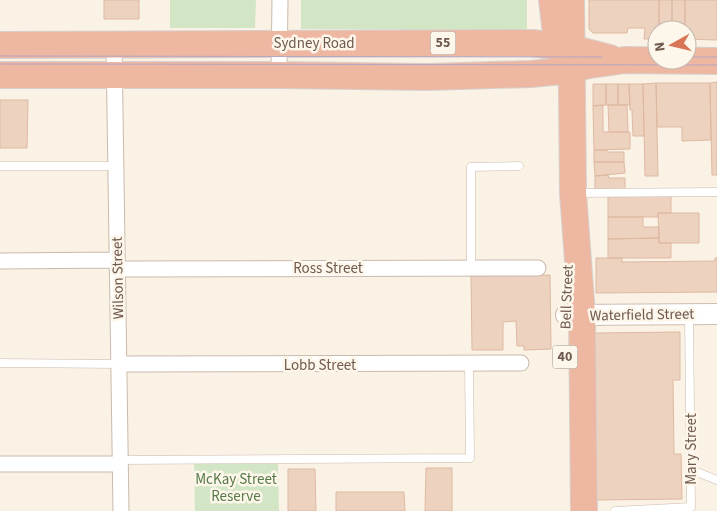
<svg xmlns="http://www.w3.org/2000/svg" width="717" height="511" font-family="'Source Sans 3',sans-serif">
<style>
.green{fill:#d2e6c5}
.building{fill:#edd2bf;stroke:#deb9a2}
.lines{fill:none;stroke-linecap:round;stroke-linejoin:round}
.lane-casing{stroke:#cabaad;stroke-width:9}
.street-casing{stroke:#cabaad;stroke-width:17}
.secondary-casing{stroke:#cfbcad;stroke-width:22}
.highway-casing{stroke:#d7d1cd;stroke-width:28}
.lane{stroke:#fff;stroke-width:8}
.street{stroke:#fff;stroke-width:15}
.secondary{stroke:#fff;stroke-width:20}
.highway{stroke:#eeb7a2;stroke-width:26}
.tram{stroke:#b5a5c2;stroke-width:1}
.labels{text-anchor:middle;dominant-baseline:central;stroke-width:5;stroke-linejoin:round;paint-order:stroke}
.shield{fill:#fdf6eb;stroke:#9a897c;stroke-width:1}
.shield-label{font-size:14px;font-weight:bold;fill:#705a4d}
.street-label{font-size:15px;fill:#705a4d;stroke:#fdf6eb}
.park-label{font-size:15px;fill:#577a49;stroke:#fdf6eb}
</style>
<rect width="100%" height="100%" fill="#faf2e5"/>
<path class="green" d="M170,0H256L255,28H170Z
M301,0H527V30L301,29Z
M194,464H278L279,511H195Z"/>
<path class="building" d="M104,0H139V19H104Z
M589,0H659V30H657V39H644L645,28H628L627,33H593L589,29Z
M659,0H672V30H659Z
M672,0H685V30H672Z
M685,0H717V40L687,39V30H685Z
M717,82V175H712L710,83Z
M656,83H710L711,140L682,141V127H657Z
M656,83L658,176H645L643,84Z
M593,84H606V105L593,106Z
M606,84H618V105H606Z
M618,84H629L630,105H618Z
M629,84H643L644,136H633L632,110H630Z
M0,100H28L27,148H0Z
M603,105V132H630V149L594,150L593,106Z
M608,105H627L628,132H609Z
M594,150H607V152H624V162H594Z
M594,162H624L625,173L595,176Z
M608,175L609,178H625V189H595V176Z
M671,195V213H658V217H608V196Z
M658,213H699V243H659Z
M608,217H643V227H659V238L608,239Z
M659,238V243H671V258H608V239Z
M596,258H622V262L715,261V258H717V292L596,293Z
M550,275L551,349L524,350V346H517L516,321L503,322V350H472L471,276Z
M680,332V380H673L674,454H681L682,499L594,500L592,337L597,333Z
M426,468H452V511H425Z
M288,469H315L316,511H288Z
M336,492H404L405,511H336Z"/>
<g class="lines">
<defs>
<path id="lane" d="M0,166H116
M577,193L717,192
M471,268V167L519,166
M0,363L119,364
M120,460L470,458L469,364
M692,470L717,480
M615,511L691,507L689,314"/>
<path id="street" d="M114,44L121,511
M279,75L280,0
M0,261L117,260
M117,269L538,268
M119,364L521,363
M0,464H120"/>
<path id="secondary" d="M566,315L717,314"/>
<path id="highway" d="M552,0L557,42
M571,0L573,193L582,315L584,511
M0,45L532,43L571,48L610,58
M0,75H279L427,77L531,74L562,71L589,65L625,60L717,61"/>
</defs>
<use href="#lane" class="lane-casing"/>
<use href="#street" class="street-casing"/>
<use href="#secondary" class="secondary-casing"/>
<use href="#highway" class="highway-casing"/>
<use href="#lane" class="lane"/>
<use href="#street" class="street"/>
<use href="#secondary" class="secondary"/>
<use href="#highway" class="highway"/>
<path class="tram" d="M0,56L602,57
M689,57H717
M0,64L717,65"/>
</g>
<g class="labels">
<g class="shield">
<rect x="430.5" y="31.5" width="25" height="23" rx="4"/>
<rect x="552.5" y="345.5" width="25" height="23" rx="4"/>
</g>
<g class="shield-label">
<text x="443" y="43">55</text>
<text x="565" y="357">40</text>
</g>
<g class="street-label">
<text x="314" y="43">Sydney Road</text>
<text x="328" y="268">Ross Street</text>
<text transform="translate(118 278) rotate(-91)">Wilson Street</text>
<text transform="translate(567 297) rotate(-88)">Bell Street</text>
<text transform="translate(642 315) rotate(-1)">Waterfield Street</text>
<text x="320" y="365">Lobb Street</text>
<text transform="translate(691 449) rotate(-90)">Mary Street</text>
</g>
<g class="park-label">
<text x="236" y="479">McKay Street<tspan x="236" dy="17">Reserve</tspan></text>
</g>
</g>
<g transform="translate(672 45) rotate(262)"><circle r="24" fill="#fdf6eb" stroke="#c5b8ac"/>
<path d="M0-4L9 19L0 12L-9 19Z" fill="#d87556"/>
<text y="-8" font-size="14" font-weight="bold" text-anchor="middle" fill="#705a4d">N</text>
</g>
</svg>
